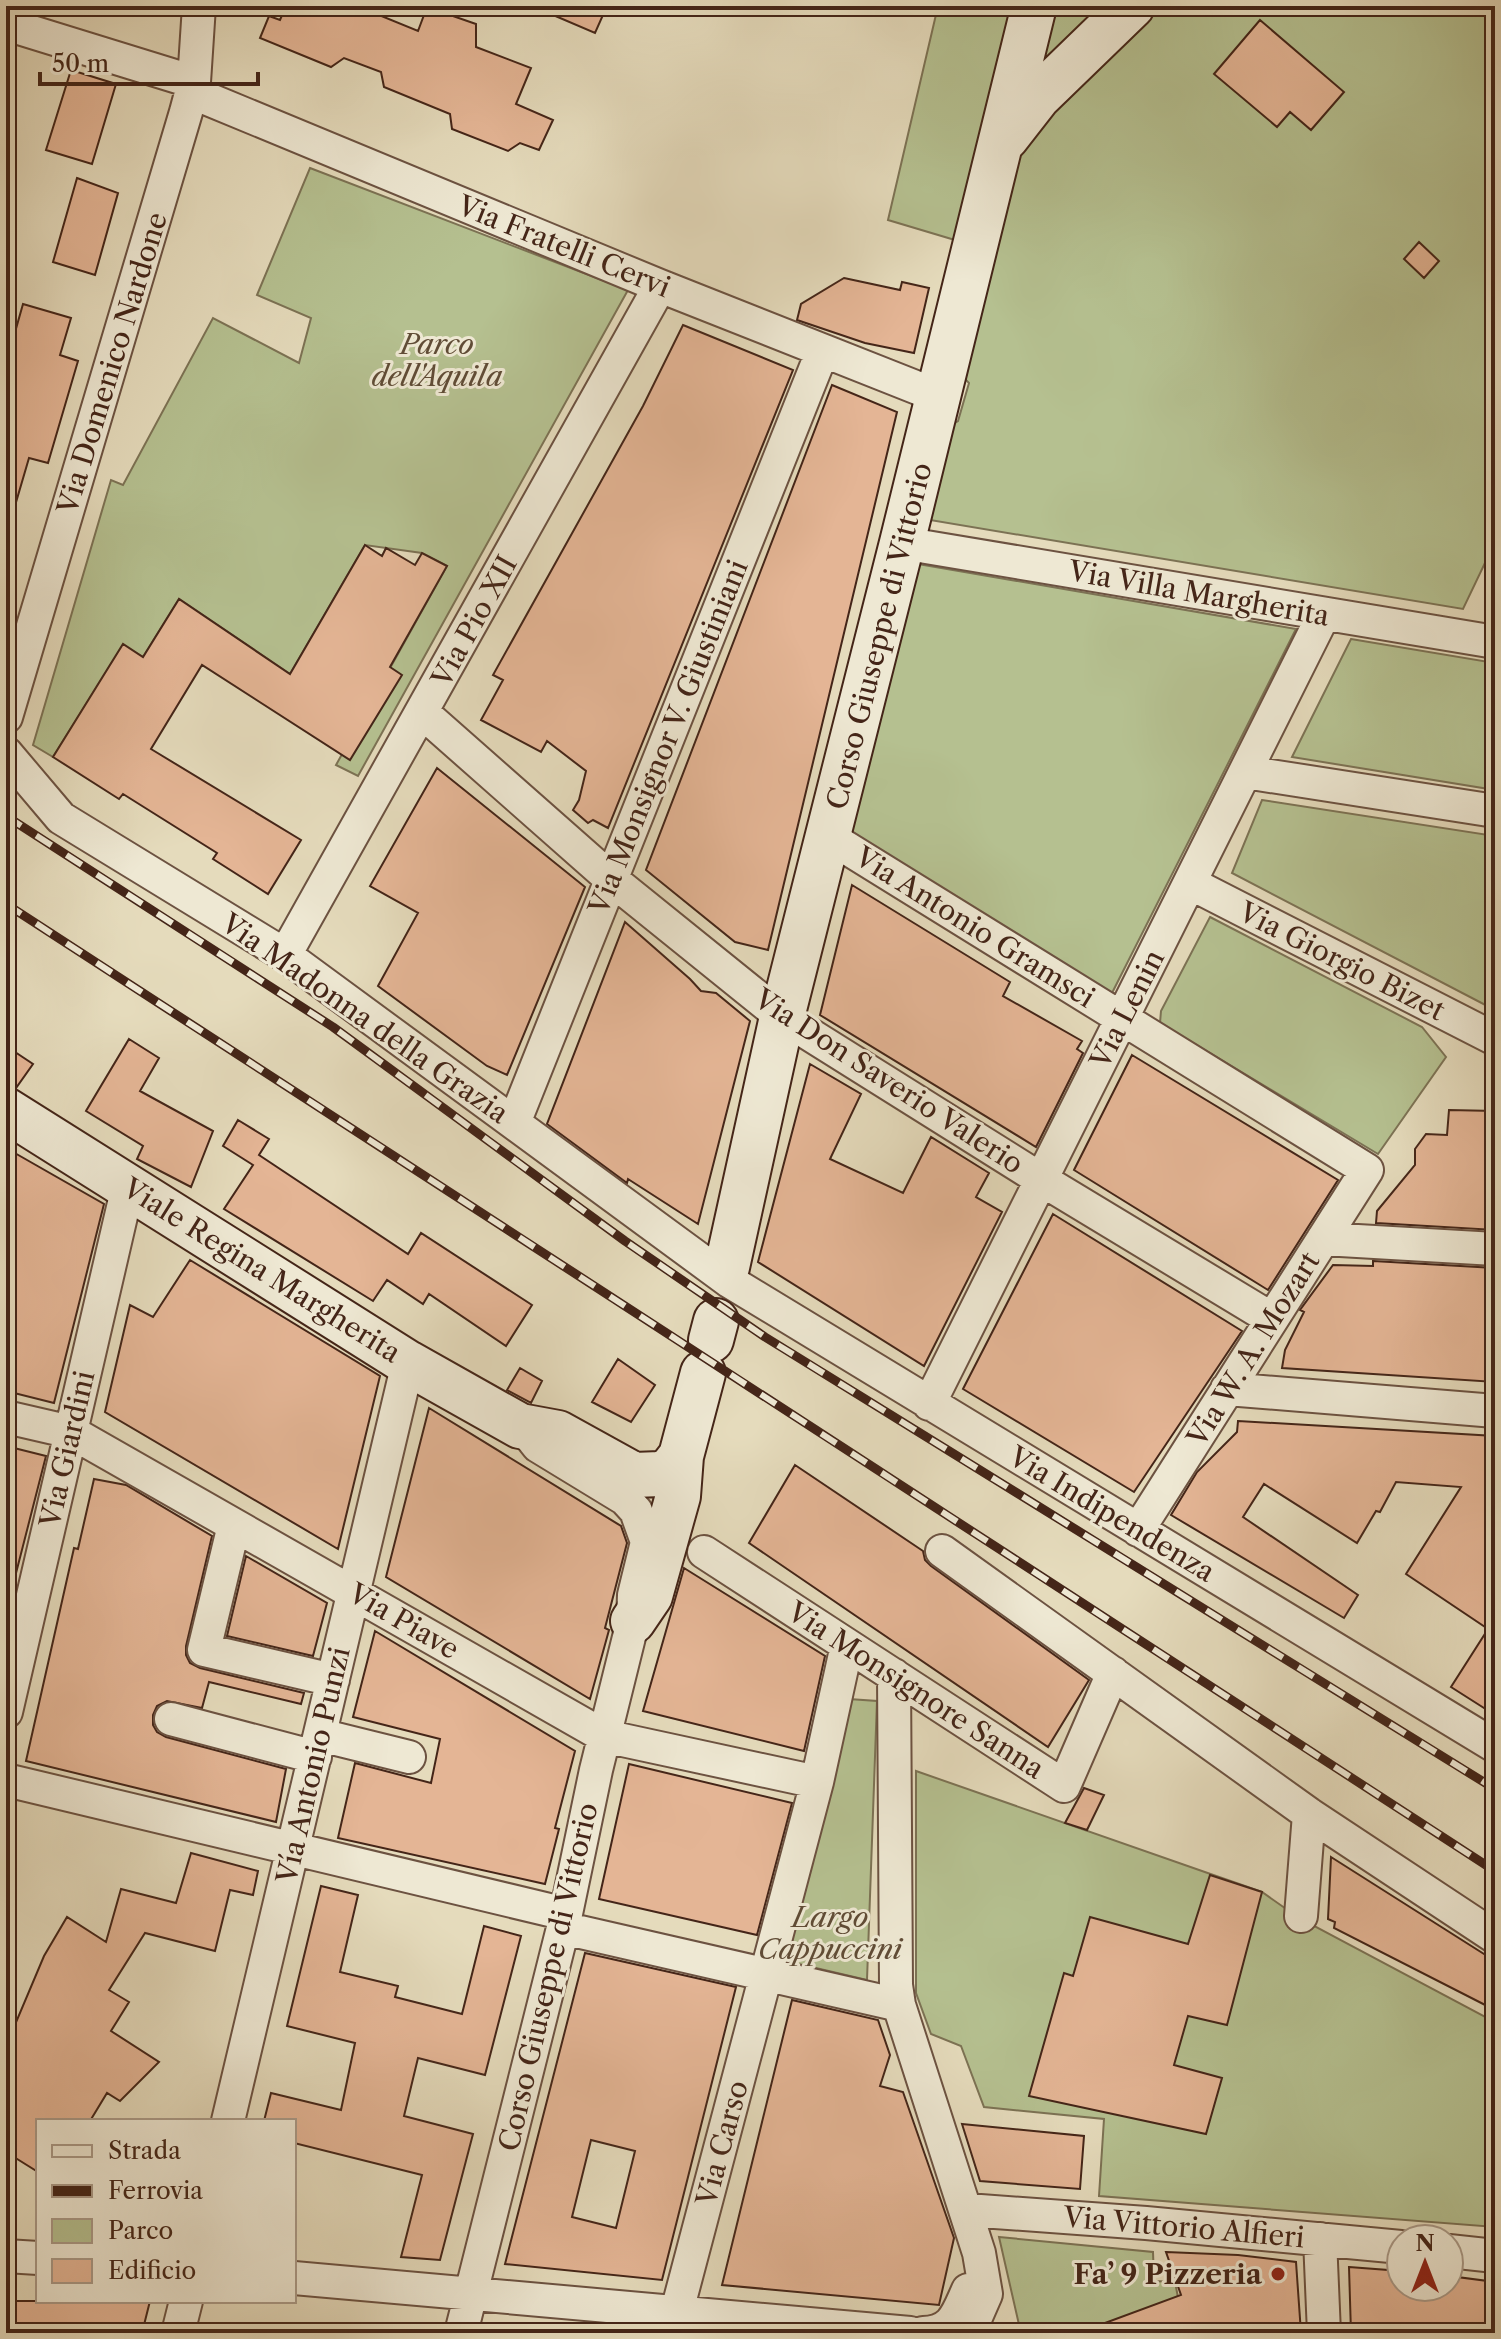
<svg xmlns="http://www.w3.org/2000/svg" width="1501" height="2339" font-family="'Libre Caslon Text',serif">
<style>
.green{fill:#b5c090;stroke:#7c7254;stroke-width:2}
.building{fill:#e4b595;stroke:#442518;stroke-width:2;fill-rule:evenodd}
.lines{fill:none;stroke-linecap:round;stroke-linejoin:round}
.street-casing{stroke:#6c5241;stroke-width:36}
.secondary-casing{stroke:#442518;stroke-width:48}
.street{stroke:#eee8d3;stroke-width:32}
.secondary{stroke:#eee8d3;stroke-width:44}
.rail-casing{stroke:#442518;stroke-width:9}
.rail{stroke:#eee8d3;stroke-width:6;stroke-dasharray:18;stroke-linecap:butt}
.poi-dot{fill:#8f2418;stroke:#eee8d3;stroke-width:3}
.labels{text-anchor:middle;dominant-baseline:central;stroke-width:6;stroke-linejoin:round;paint-order:stroke}
.street-label{font-size:28px;fill:#442518;stroke:#eee8d3}
.park-label{font-size:28px;font-style:italic;fill:#604c36;stroke:#eee8d3}
.poi-label{font-size:28px;font-weight:bold;fill:#442518;stroke:#eee8d3;text-anchor:end}
</style>
<rect width="100%" height="100%" fill="#e5dbbc"/>
<filter id="stains"><feTurbulence type="fractalNoise" baseFrequency=".0025" numOctaves="4"/><feColorMatrix values="0 0 0 0 .2 0 0 0 0 .09 0 0 0 0 .02 0 0 0 .5 -.17"/></filter>
<radialGradient id="worn" r=".72"><stop offset=".6" stop-color="#630" stop-opacity="0"/><stop offset="1" stop-color="#630" stop-opacity=".3"/></radialGradient>
<path class="green" d="M938,6H1476L1495,25V542L1463,609L930,520L953,424L958,421L969,383L964,378L995,252L888,220Z
M310,168L628,290L358,776L336,765L447,566L422,553L365,545L290,674L179,599L143,657L123,645L53,757L33,745L111,480L123,485L213,318L299,363L311,318L257,295Z
M918,564L1296,629L1112,993L851,835Z
M1351,639L1495,663V790L1292,757Z
M1262,800L1495,836V1010L1232,873Z
M1210,917L1422,1027L1446,1057L1378,1154L1160,1023L1161,1011Z
M849,1699L877,1701L867,1980L786,1961Z
M916,1771L1262,1892L1299,1918L1495,2022V2227L1099,2196L1104,2119L984,2107L961,2046L931,2034L916,1993Z
M999,2237L1153,2252L1154,2281L1175,2282L1185,2333H1017L1020,2329Z"/>
<path class="building" d="M286,6H357L418,31L427,7L476,24V47L531,68L516,104L553,120L539,150L520,143L508,151L452,129L450,114L384,87L381,72L344,58L331,67L260,38L269,16L280,20Z
M532,6H607L595,33Z
M1260,20L1344,92L1311,130L1290,112L1277,127L1214,74Z
M71,70L116,84L92,164L46,150Z
M77,178L118,193L95,275L53,262Z
M1419,242L1439,261L1424,278L1404,259Z
M844,278L900,290L902,282L929,288L914,353L865,343L797,320L801,304Z
M23,304L71,318L60,355L78,361L48,463L29,458L12,516L6,515V364Z
M683,325L793,370L608,828L593,820L588,823L573,810L579,800L586,771L547,741L541,752L481,720L503,680L493,675L643,406Z
M832,385L897,412L768,950L735,942L646,870Z
M365,545L382,556L386,548L415,565L422,553L447,566L390,667L402,675L350,760L202,665L151,749L301,840L268,894L213,859L217,853L123,794L119,799L53,757L123,644L143,657L179,599L290,674Z
M437,768L585,887L507,1075L487,1066L378,986L418,913L370,886Z
M852,885L1010,982L1003,996L1082,1041L1077,1049L1083,1053L1036,1147L820,1015Z
M625,922L690,979L701,991L716,993L750,1021L698,1224L628,1179L627,1183L547,1124Z
M129,1039L159,1058L140,1091L213,1131L191,1187L137,1159L143,1146L86,1111Z
M6,1046L33,1064L16,1088L6,1085Z
M1132,1055L1338,1180L1268,1290L1074,1170Z
M810,1064L861,1094L830,1159L903,1193L931,1137L989,1173L976,1197L1002,1212L924,1366L758,1262Z
M1449,1110L1495,1111V1230L1376,1223L1377,1211L1415,1165V1149L1426,1134L1447,1135Z
M238,1120L269,1139L259,1155L408,1254L421,1233L532,1305L506,1346L429,1294L423,1304L387,1280L373,1301L224,1209L253,1165L223,1146Z
M6,1148L104,1204L54,1403L6,1391Z
M1053,1214L1242,1331L1134,1492L963,1389Z
M190,1260L380,1376L338,1549L105,1412L130,1305L153,1317Z
M1373,1261L1495,1268V1382L1282,1368L1285,1350L1304,1312L1300,1310L1333,1265L1373,1266Z
M618,1359L655,1385L631,1422L592,1402Z
M520,1368L542,1381L531,1403L507,1390Z
M429,1408L621,1526L627,1543L605,1628L609,1630L590,1699L386,1577Z
M1238,1421L1495,1436V1715L1451,1687L1488,1629L1406,1574L1461,1487L1396,1482L1380,1512L1376,1511L1357,1543L1264,1484L1243,1517L1358,1595L1344,1618L1171,1515L1197,1472L1237,1432Z
M6,1446L46,1456L14,1581L6,1580Z
M795,1465L923,1551L925,1560L931,1566L1089,1680L1048,1747L749,1543Z
M94,1479L126,1485L212,1536L186,1646V1655L190,1663L200,1668L304,1693L301,1704L209,1682L202,1708L167,1701L157,1706L153,1715V1725L157,1732L166,1737L286,1769L276,1822L26,1761L74,1548L78,1549Z
M246,1556L327,1603L313,1656L227,1636Z
M684,1568L825,1656L804,1751L643,1711Z
M375,1631L575,1751L555,1828L559,1829L545,1884L338,1838L355,1763L431,1783L440,1739L353,1717Z
M629,1764L792,1803L757,1935L599,1899Z
M1084,1788L1104,1795L1087,1830L1065,1823Z
M191,1853L258,1871L253,1895L230,1890L215,1951L145,1933L109,1990L129,2002L111,2031L159,2062L120,2101L107,2093L90,2121H38V2172L6,2152V2046L44,1956L67,1917L106,1942L121,1889L176,1903Z
M1331,1857L1495,1961V2010L1334,1928L1335,1922L1328,1919Z
M1210,1875L1262,1892L1227,2025L1188,2016L1174,2065L1222,2078L1206,2134L1029,2096L1064,1973L1073,1976L1090,1917L1188,1944Z
M321,1886L358,1895L340,1972L398,1986L395,1997L462,2014L484,1926L521,1936L485,2075L418,2058L404,2116L473,2134L440,2260L401,2257L422,2175L294,2143V2121H264L271,2093L341,2110L355,2043L287,2026Z
M585,1953L736,1987L662,2280L505,2264ZM591,2140L635,2151L616,2228L572,2217Z
M792,2000L878,2020L890,2055L880,2086L903,2092L954,2238L939,2305L722,2285Z
M962,2124L1084,2136L1080,2189L980,2181Z
M1166,2252L1238,2255L1296,2262L1301,2333H1086V2330L1181,2295Z
M1349,2267L1401,2271V2287H1449V2276L1495,2282V2333H1449L1450,2327L1421,2323L1393,2325L1394,2333H1351Z
M6,2301H150L142,2333H6Z"/>
<g class="lines">
<defs>
<path id="street" d="M6,24L194,82
M191,92L660,286L938,396
M902,543L1495,642
M423,713L611,879L782,1017L1042,1180L1272,1319
M6,717L186,112L194,82L199,6
M6,753L61,818L285,955L729,1281L1495,1746
M1245,772L1495,811
M829,837L1367,1170L1138,1530
M1190,883L1495,1039
M285,955L660,286
M514,1123L822,352
M1323,1239L1495,1249
M1227,1389L1495,1411
M929,1404L1324,614
M6,1417L71,1432L604,1736L817,1782
M234,1525L204,1650L333,1680
M942,1551L1309,1814L1495,1937
M704,1552L1064,1786L1113,1673
M894,1675L896,1985L899,2005L979,2253L986,2294L969,2333
M6,1712L128,1186
M171,1719L315,1757
M320,1735L409,1757
M6,1780L566,1914
M1301,1916L1309,1814
M563,1928L899,2005
M228,2121L408,1363
M967,2210L1146,2223L1401,2247
M1320,2239L1324,2333
M1449,2251L1495,2256
M6,2256L38,2258
M294,2278L910,2333
M677,2311L817,1782L847,1645
M178,2333L186,2301
M461,2333L563,1928L596,1770L633,1621L634,1595L647,1542L636,1511L625,1499L538,1446L530,1436
M923,2333C953,2332 957,2314 968,2290"/>
<path id="secondary" d="M1006,138L1038,97L1132,6
M6,1110L408,1363L520,1426L558,1433L634,1475L660,1474L670,1470L681,1456
M727,1267L782,1017L902,543L1034,6
M711,1340L716,1321
M633,1621L650,1596L678,1496L681,1456L703,1373"/>
</defs>
<use href="#street" class="street-casing"/>
<use href="#secondary" class="secondary-casing"/>
<use href="#street" class="street"/>
<use href="#secondary" class="secondary"/>
<defs>
<path id="rail" d="M6,816L333,1027L625,1241L765,1337L1495,1789
M6,904L1495,1871"/>
</defs>
<use href="#rail" class="rail-casing"/>
<use href="#rail" class="rail"/>
</g>
<circle class="poi-dot" cx="1278" cy="2274" r="8"/>
<g class="labels">
<g class="street-label">
<text transform="translate(564 246) rotate(22)">Via Fratelli Cervi</text>
<text transform="translate(112 363) rotate(-73)">Via Domenico Nardone</text>
<text transform="translate(1199 593) rotate(10)">Via Villa Margherita</text>
<text transform="translate(474 621) rotate(-61)">Via Pio XII</text>
<text transform="translate(879 636) rotate(-76)">Corso Giuseppe di Vittorio</text>
<text transform="translate(668 737) rotate(-68)">Via Monsignor V. Giustiniani</text>
<text transform="translate(975 927) rotate(32)">Via Antonio Gramsci</text>
<text transform="translate(1342 961) rotate(27)">Via Giorgio Bizet</text>
<text transform="translate(1127 1009) rotate(-63)">Via Lenin</text>
<text transform="translate(365 1018) rotate(35)">Via Madonna della Grazia</text>
<text transform="translate(889 1081) rotate(33)">Via Don Saverio Valerio</text>
<text transform="translate(262 1270) rotate(32)">Viale Regina Margherita</text>
<text transform="translate(1253 1349) rotate(-58)">Via W. A. Mozart</text>
<text transform="translate(67 1449) rotate(-77)">Via Giardini</text>
<text transform="translate(1112 1514) rotate(31)">Via Indipendenza</text>
<text transform="translate(404 1621) rotate(30)">Via Piave</text>
<text transform="translate(916 1690) rotate(33)">Via Monsignore Sanna</text>
<text transform="translate(313 1765) rotate(-77)">Vía Antonio Punzi</text>
<text transform="translate(548 1977) rotate(-77)">Corso Giuseppe di Vittorio</text>
<text transform="translate(722 2143) rotate(-75)">Via Carso</text>
<text transform="translate(1184 2227) rotate(5)">Via Vittorio Alfieri</text>
</g>
<g class="park-label">
<text x="437" y="344">Parco<tspan x="437" dy="32">dell'Aquila</tspan></text>
<text x="830" y="1917">Largo<tspan x="830" dy="32">Cappuccini</tspan></text>
</g>
<g class="poi-label">
<text x="1262" y="2274">Fa’ 9 Pizzeria</text>
</g>
</g>
<rect width="1501" height="2339" fill="none" stroke="#e5dbbc" stroke-width="32"/>
<rect x="8" y="8" width="1485" height="2323" fill="none" stroke="#442518" stroke-width="4"/>
<rect x="16" y="16" width="1469" height="2307" fill="none" stroke="#442518" stroke-width="2"/>
<rect x="36" y="2119" width="260" height="184" fill="#eee8d3" stroke="#aa9a88" stroke-width="2"/>
<rect x="52" y="2145" width="40" height="12" fill="#eee8d3" stroke="#aa9a88" stroke-width="2"/>
<text x="108" y="2159" font-size="24" fill="#442518">Strada</text>
<rect x="52" y="2185" width="40" height="12" fill="#442518" stroke="#aa9a88" stroke-width="2"/>
<text x="108" y="2199" font-size="24" fill="#442518">Ferrovia</text>
<rect x="52" y="2219" width="40" height="24" fill="#b5c090" stroke="#aa9a88" stroke-width="2"/>
<text x="108" y="2239" font-size="24" fill="#442518">Parco</text>
<rect x="52" y="2259" width="40" height="24" fill="#e4b595" stroke="#aa9a88" stroke-width="2"/>
<text x="108" y="2279" font-size="24" fill="#442518">Edificio</text>
<g transform="translate(1425 2263)"><circle r="38" fill="#eee8d3" stroke="#aa9a88" stroke-width="2"/>
<path d="M0-6L14 30L0 20L-14 30Z" fill="#8f2418"/>
<text y="-12" font-size="22" font-weight="bold" text-anchor="middle" fill="#442518">N</text>
</g>
<path d="M40 72v12h218v-12" fill="none" stroke="#442518" stroke-width="4"/>
<text x="52" y="72" font-size="24" fill="#442518" stroke="#eee8d3" stroke-width="6" paint-order="stroke">50 m</text>
<rect width="100%" height="100%" filter="url(#stains)"/>
<rect width="100%" height="100%" fill="url(#worn)"/>
</svg>
